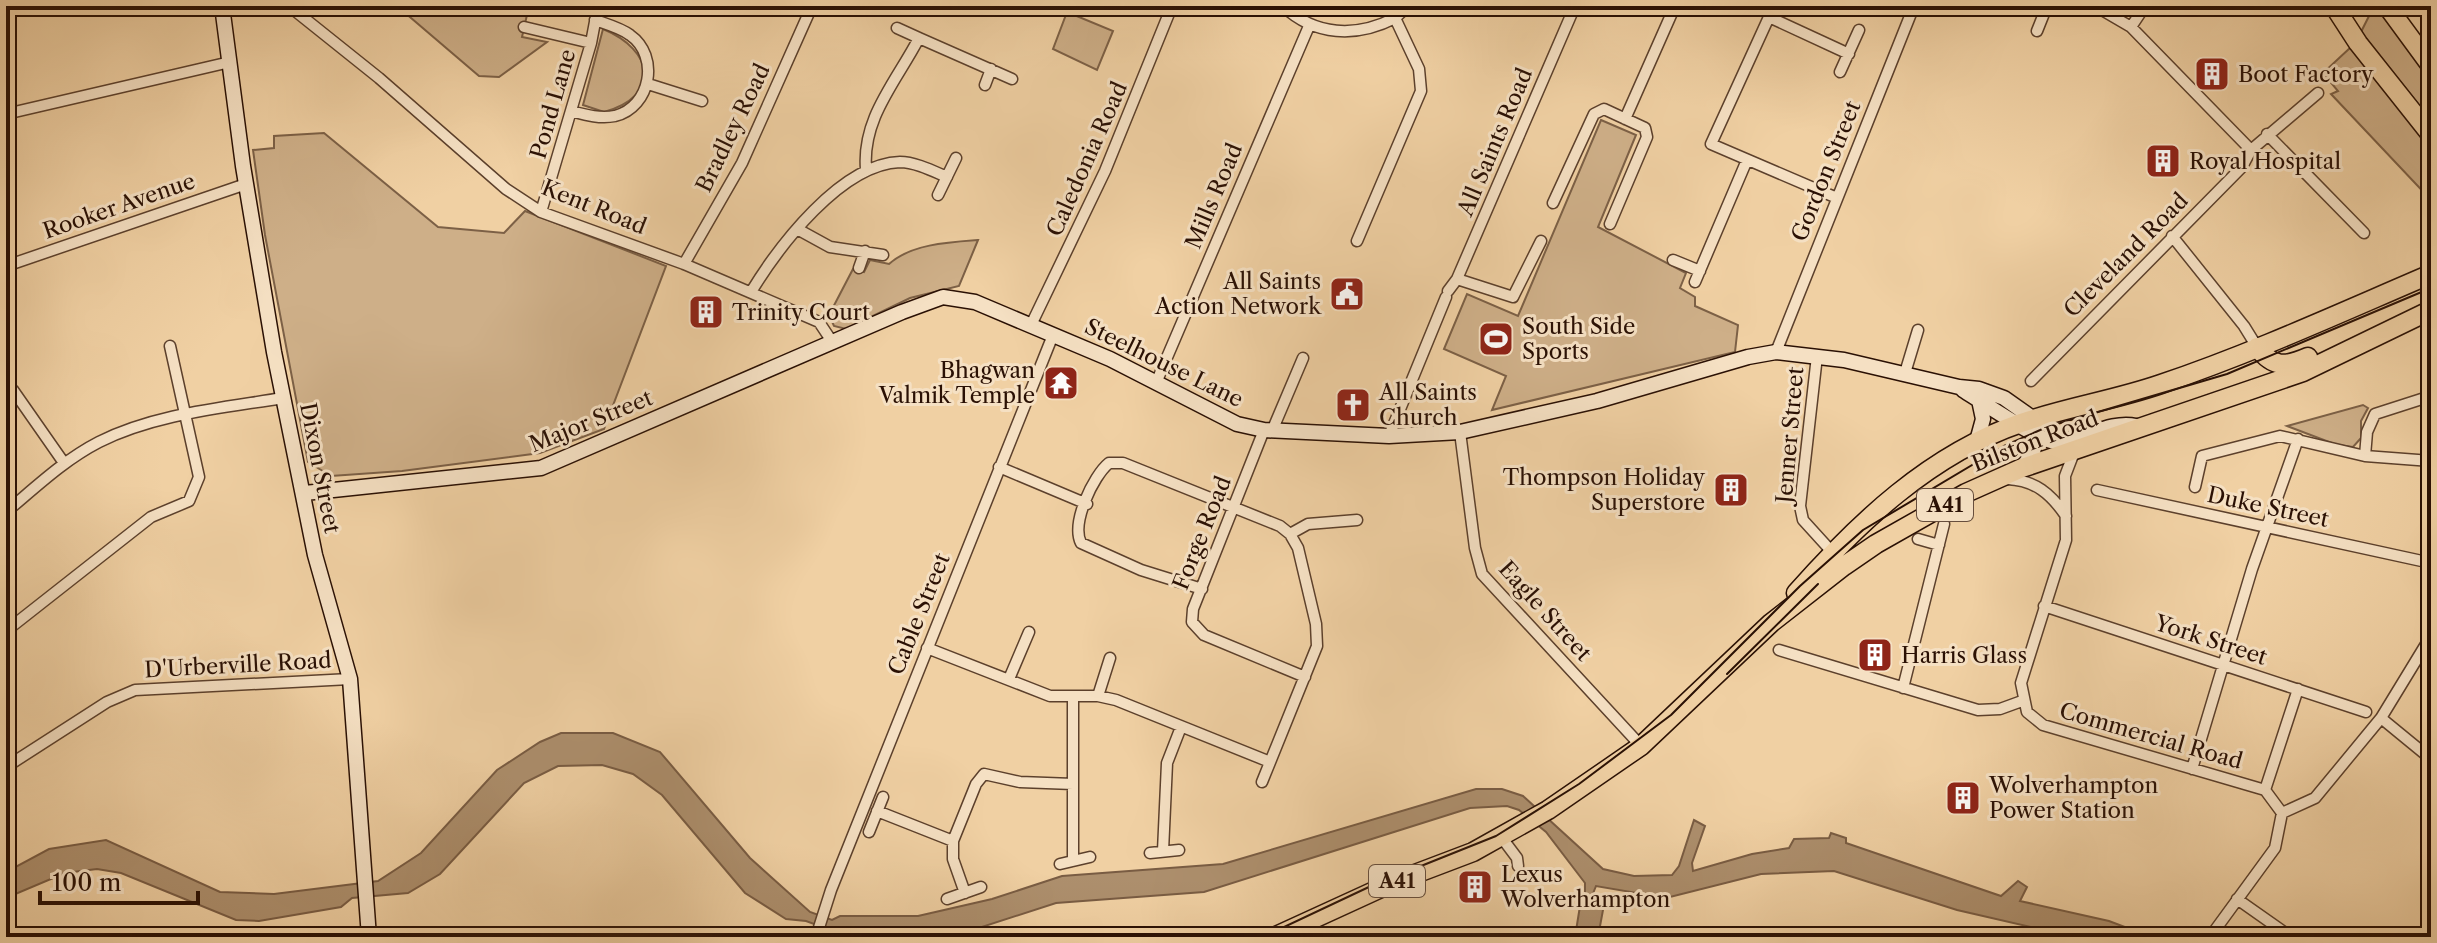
<svg xmlns="http://www.w3.org/2000/svg" width="2437" height="943" font-family="'Libre Caslon Text',serif">
<style>
.green{fill:#ceaf88;stroke:#7c6046;stroke-width:2}
.water{fill:#ad8f6d;stroke:#795c43;stroke-width:2}
.lines{fill:none;stroke-linecap:round;stroke-linejoin:round}
.street-casing{stroke:#5c402c;stroke-width:13}
.secondary-casing{stroke:#2a1004;stroke-width:17}
.highway-casing{stroke:#2a1004;stroke-width:21}
.street{stroke:#f5e0c3;stroke-width:10}
.secondary{stroke:#f5e0c3;stroke-width:14}
.highway{stroke:#f0d0a3;stroke-width:18}
.tram{stroke:#2a1004;stroke-width:2}
.labels{text-anchor:middle;dominant-baseline:central;stroke-width:6;stroke-linejoin:round;paint-order:stroke}
.shield{fill:#f5e0c3;stroke:#674e3d;stroke-width:2}
.shield-label{font-size:20px;font-weight:bold;fill:#2a1004}
.poi-label{font-size:22px;fill:#2a1004;stroke:#f5e0c3;text-anchor:start}
.street-label{font-size:22px;fill:#2a1004;stroke:#f5e0c3}
</style>
<rect width="100%" height="100%" fill="#f0d0a3"/>
<filter id="stains"><feTurbulence type="fractalNoise" baseFrequency=".0025" numOctaves="4"/><feColorMatrix values="0 0 0 0 .2 0 0 0 0 .09 0 0 0 0 .02 0 0 0 .5 -.17"/></filter>
<radialGradient id="worn" r=".72"><stop offset=".6" stop-color="#630" stop-opacity="0"/><stop offset="1" stop-color="#630" stop-opacity=".3"/></radialGradient>
<path class="green" d="M397,6H529L522,37L547,42L499,77L479,76Z
M2374,6H2378L2424,67L2431,86V120L2361,32Z
M1067,12L1113,31L1097,70L1053,49Z
M603,29C654,50 662,96 604,112L583,105Z
M2351,47L2431,142V200L2331,94L2338,91L2323,73Z
M1601,120L1636,135L1598,227L1686,273L1680,288L1695,297V306L1738,325L1735,352L1492,410L1506,376L1444,349L1467,294L1518,316Z
M324,133L438,227L504,233L525,211L666,266L604,429L540,453L402,471L331,476L308,462L265,235L253,150L274,148V136Z
M978,240L959,286L910,298L846,329L834,326L829,315L853,269L864,272L870,260L889,264C911,244 950,242 978,240Z
M2363,405L2368,408L2361,421V438L2353,447L2337,445L2287,426Z"/>
<path class="water" d="M561,733H613L660,752L750,858L810,912L832,920L840,916H918L992,899L1062,876L1223,864L1476,789H1502L1523,796L1603,869L1634,876L1672,875L1679,866L1694,820L1705,826L1692,863L1693,871L1752,854L1789,848L1794,839L1829,838L1831,833L1846,838V843L2001,896L2018,881L2027,887L2020,901L2109,921L2151,937H2074L1957,910L1834,871L1761,874L1666,898L1596,886L1592,896L1603,910L1598,937H1575L1580,906L1585,901V883L1546,832L1519,810L1507,806L1470,808L1204,892L1056,903L951,937H837L828,929L806,921L786,919L745,893L662,795L633,774L602,765L558,766L524,783L440,874L408,893L352,898L341,907L259,921L236,920L121,873L97,869L65,873L6,898V872L49,849L106,840L220,892L274,894L378,881L421,853L497,770L540,742Z"/>
<g class="lines">
<defs>
<path id="street" d="M289,6L379,78L506,189L541,212L684,264L819,322L833,343
M1283,6C1315,36 1356,38 1395,18
M1774,6L1711,144L1837,198
M2095,6L2131,27L2251,150
M1769,17L1849,54
M524,27L591,43
M2131,27L2145,6
M897,28L919,38
M2037,31L2047,6
M1840,72L1859,30
M648,84L702,101
M985,85L991,69
M571,111C586,115 600,119 615,116C651,107 660,56 630,35C621,28 606,24 595,20
M6,114L230,62
M1625,119L1675,6
M2267,134L2364,233
M866,169C862,118 896,82 919,38L1012,79
M938,195L956,158
M1553,203L1594,114L1604,109L1645,128L1647,137L1610,224
M541,212L591,43L598,6
M799,230L830,247L883,255
M2172,236L2244,326L2257,347
M1357,241L1421,91L1419,69L1395,18L1408,6
M1673,260L1700,271
M684,264L742,163L812,6
M6,266L246,184
M859,268L865,251
M1457,279L1513,297L1541,241
M1695,282L1747,160
M1448,291L1457,279L1575,6
M751,292C779,246 841,164 900,162C915,162 933,171 947,177
M1031,325L1105,171L1172,6
M1776,352L1914,6
M1817,356L1800,506L1803,520L1833,553
M1905,373L1918,330
M2031,381L2242,167L2251,150L2318,93
M1156,383L1309,26
M13,390L64,463
M1264,430L1193,609L1192,622L1204,635L1305,677
M1272,431L1303,358
M1460,432L1475,548L1482,574L1641,746
M1389,436L1446,297
M2075,450L2065,476L2066,540L2021,683L2027,712L2043,725L2265,790L2282,813
M2365,456L2367,432L2375,414L2431,396
M999,467L1087,504
M2007,479C2035,480 2051,494 2066,516
M2195,487L2202,456L2280,436L2365,456L2431,461
M2097,490L2431,563
M6,512C36,487 64,460 99,442C155,414 222,408 283,398
M1290,534L1308,524L1357,520
M1918,539L1939,545
M1202,589L1141,570L1081,543C1071,523 1093,476 1109,463H1123L1280,526L1290,534L1298,548L1316,624L1317,646L1262,782
M2044,606L2366,712
M6,631L151,517L189,501L199,477L170,346
M927,648L1050,696H1098L1116,700L1270,762
M1779,650L1978,710L2000,709L2022,701
M1009,679L1029,632
M1903,688L1944,524
M1098,696L1110,658
M1073,698V861
M2381,718L2431,759
M6,767L107,702L135,690L350,679
M2192,769L2252,569L2298,439
M2265,790L2298,689
M877,811L953,841V859L965,893
M2282,813L2315,798L2381,718L2431,636
M869,832L883,797
M1502,838L1517,858L1518,866
M953,841L976,784L984,774L1020,782L1073,784
M1163,851L1167,763L1181,727
M1150,853L1179,850
M1060,864L1090,857
M947,899L981,887
M2237,899L2291,937
M816,937L831,890L1053,335
M2210,937L2275,848L2282,813"/>
<path id="secondary" d="M222,6L243,166L274,352L315,555L350,679L369,937
M1963,390C1979,400 2042,443 2056,442C2083,441 2109,420 2136,426
M1977,441L1983,419L1979,400
M305,493L541,468L902,312L943,297L975,302L1110,359L1237,424L1264,430L1389,436L1460,432L1597,401L1748,357L1776,352L1844,360L1959,387L1979,389L2004,398L2038,422L2033,453L2022,468"/>
<path id="highway" d="M2334,6L2358,43L2431,135
M2387,6L2431,66
M2257,347C2273,368 2285,367 2308,357
M1796,593C1858,523 1930,454 2021,423C2067,407 2115,400 2161,384C2253,353 2342,312 2431,274
M1274,937L1394,882L1473,852L1548,810L1641,746L1771,623L1844,566L1876,544L1966,493L2022,468L2303,372L2431,310"/>
</defs>
<use href="#street" class="street-casing"/>
<use href="#secondary" class="secondary-casing"/>
<use href="#highway" class="highway-casing"/>
<use href="#street" class="street"/>
<use href="#secondary" class="secondary"/>
<use href="#highway" class="highway"/>
<path class="tram" d="M1727,674L1818,584
M1263,937L1371,886L1496,836L1579,784L1671,715L1800,586L1863,530L2004,446L2047,427L2227,374L2431,288"/>
</g>
<defs>
<symbol id="building-square" viewBox="-11 -11 22 22"><rect x="-9" y="-9" width="18" height="18" rx="4" fill="#8f2418" stroke="#f5e0c3"/><path d="M-4-6H4V6H1V3H-1V6H-4ZM-2.5-4.3h1.7v1.8h-1.7ZM.8-4.3h1.7v1.8H.8ZM-2.5-1h1.7V.8h-1.7ZM.8-1h1.7V.8H.8Z" fill="#fff"/></symbol>
<symbol id="civic-square" viewBox="-11 -11 22 22"><rect x="-9" y="-9" width="18" height="18" rx="4" fill="#8f2418" stroke="#f5e0c3"/><path d="M-.6-6.5H3V-4.5H.6V-3L4-1V1h2V6H-6V1h2V-1L-.6-3ZM-1.2 2.5V6h2.4V2.5Z" fill="#fff"/></symbol>
<symbol id="stadium-square" viewBox="-11 -11 22 22"><rect x="-9" y="-9" width="18" height="18" rx="4" fill="#8f2418" stroke="#f5e0c3"/><path d="M0-5a6.5 5 0 1 0 0 10a6.5 5 0 1 0 0-10ZM-3.5-1.8h7v3.6h-7Z" fill="#fff"/></symbol>
<symbol id="temple-square" viewBox="-11 -11 22 22"><rect x="-9" y="-9" width="18" height="18" rx="4" fill="#8f2418" stroke="#f5e0c3"/><path d="M0-6L5-2H3V0L6.5 2.5H4V6H1.5V3h-3V6H-4V2.5H-6.5L-3 0V-2H-5Z" fill="#fff"/></symbol>
<symbol id="church-square" viewBox="-11 -11 22 22"><rect x="-9" y="-9" width="18" height="18" rx="4" fill="#8f2418" stroke="#f5e0c3"/><path d="M-1.2-6h2.4v3.5h3.3v2.4h-3.3V6h-2.4V-.1h-3.3v-2.4h3.3Z" fill="#fff"/></symbol>
</defs>
<g fill-rule="evenodd">
<use href="#building-square" x="2192" y="54" width="40" height="40"/>
<use href="#building-square" x="2143" y="141" width="40" height="40"/>
<use href="#civic-square" x="1327" y="274" width="40" height="40"/>
<use href="#building-square" x="686" y="292" width="40" height="40"/>
<use href="#stadium-square" x="1476" y="319" width="40" height="40"/>
<use href="#temple-square" x="1041" y="363" width="40" height="40"/>
<use href="#church-square" x="1333" y="385" width="40" height="40"/>
<use href="#building-square" x="1711" y="470" width="40" height="40"/>
<use href="#building-square" x="1855" y="635" width="40" height="40"/>
<use href="#building-square" x="1943" y="778" width="40" height="40"/>
<use href="#building-square" x="1455" y="867" width="40" height="40"/>
</g>
<g class="labels">
<g class="shield">
<rect x="1917" y="489" width="56" height="32" rx="6"/>
<rect x="1369" y="865" width="56" height="32" rx="6"/>
</g>
<g class="shield-label">
<text x="1945" y="505">A41</text>
<text x="1397" y="881">A41</text>
</g>
<g class="poi-label">
<text x="2238" y="74">Boot Factory</text>
<text x="2189" y="161">Royal Hospital</text>
<text x="1321" y="281" text-anchor="end">All Saints<tspan x="1321" dy="25">Action Network</tspan></text>
<text x="732" y="312">Trinity Court</text>
<text x="1522" y="326">South Side<tspan x="1522" dy="25">Sports</tspan></text>
<text x="1035" y="370" text-anchor="end">Bhagwan<tspan x="1035" dy="25">Valmik Temple</tspan></text>
<text x="1379" y="392">All Saints<tspan x="1379" dy="25">Church</tspan></text>
<text x="1705" y="477" text-anchor="end">Thompson Holiday<tspan x="1705" dy="25">Superstore</tspan></text>
<text x="1901" y="655">Harris Glass</text>
<text x="1989" y="785">Wolverhampton<tspan x="1989" dy="25">Power Station</tspan></text>
<text x="1501" y="874">Lexus<tspan x="1501" dy="25">Wolverhampton</tspan></text>
</g>
<g class="street-label">
<text transform="translate(553 104) rotate(-74)">Pond Lane</text>
<text transform="translate(733 128) rotate(-64)">Bradley Road</text>
<text transform="translate(1495 142) rotate(-67)">All Saints Road</text>
<text transform="translate(1087 159) rotate(-66)">Caledonia Road</text>
<text transform="translate(1826 171) rotate(-68)">Gordon Street</text>
<text transform="translate(1214 196) rotate(-67)">Mills Road</text>
<text transform="translate(119 206) rotate(-19)">Rooker Avenue</text>
<text transform="translate(594 207) rotate(22)">Kent Road</text>
<text transform="translate(2126 255) rotate(-45)">Cleveland Road</text>
<text transform="translate(1164 363) rotate(26)">Steelhouse Lane</text>
<text transform="translate(591 421) rotate(-22)">Major Street</text>
<text transform="translate(1790 435) rotate(-85)">Jenner Street</text>
<text transform="translate(2035 441) rotate(-21)">Bilston Road</text>
<text transform="translate(320 468) rotate(79)">Dixon Street</text>
<text transform="translate(2268 507) rotate(12)">Duke Street</text>
<text transform="translate(1202 533) rotate(-68)">Forge Road</text>
<text transform="translate(1545 611) rotate(48)">Eagle Street</text>
<text transform="translate(919 614) rotate(-68)">Cable Street</text>
<text transform="translate(2211 640) rotate(18)">York Street</text>
<text transform="translate(238 665) rotate(-3)">D'Urberville Road</text>
<text transform="translate(2151 736) rotate(16)">Commercial Road</text>
</g>
</g>
<rect width="2437" height="943" fill="none" stroke="#f0d0a3" stroke-width="32"/>
<rect x="8" y="8" width="2421" height="927" fill="none" stroke="#2a1004" stroke-width="4"/>
<rect x="16" y="16" width="2405" height="911" fill="none" stroke="#2a1004" stroke-width="2"/>
<path d="M40 891v12h158v-12" fill="none" stroke="#2a1004" stroke-width="4"/>
<text x="52" y="891" font-size="24" fill="#2a1004" stroke="#f5e0c3" stroke-width="6" paint-order="stroke">100 m</text>
<rect width="100%" height="100%" filter="url(#stains)"/>
<rect width="100%" height="100%" fill="url(#worn)"/>
</svg>
